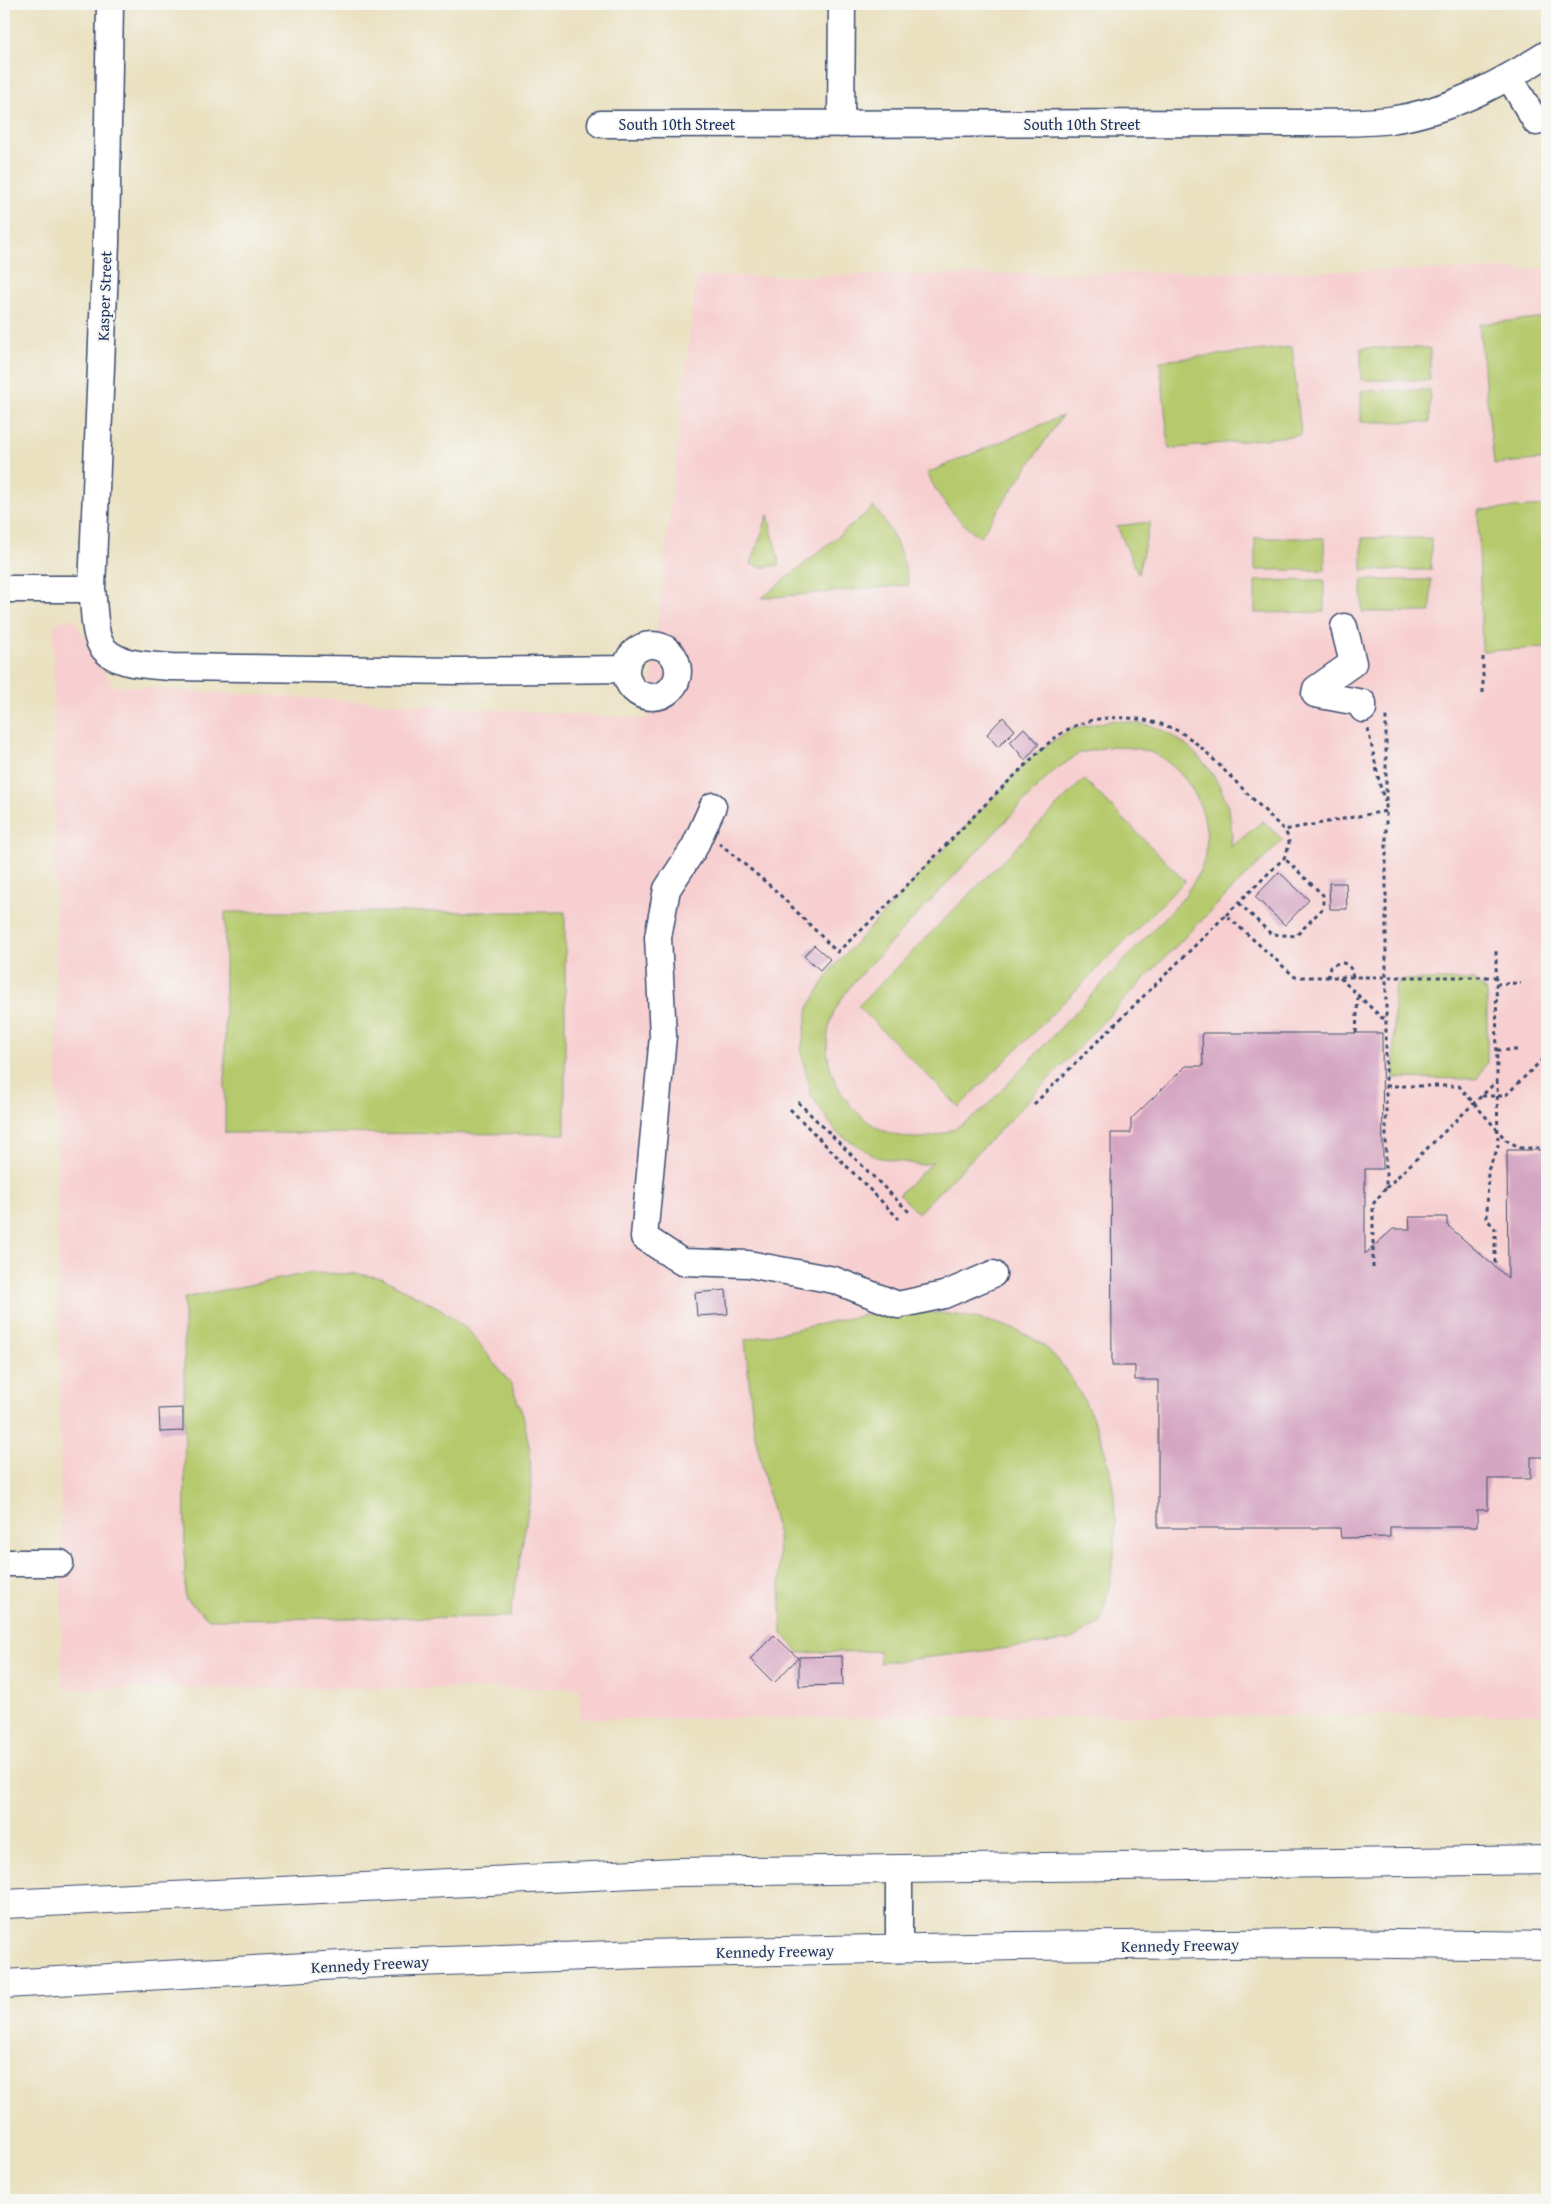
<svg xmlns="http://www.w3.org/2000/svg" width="1551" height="2204" font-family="'Gentium Book Plus',serif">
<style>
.built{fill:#f7cfd0}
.green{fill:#b6ca6d;stroke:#687c66;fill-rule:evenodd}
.building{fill:#d5a6c2}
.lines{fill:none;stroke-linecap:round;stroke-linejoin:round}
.minor-casing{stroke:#3a4a6d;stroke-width:29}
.highway-casing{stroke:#3a4a6d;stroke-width:30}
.path{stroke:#3a4a6d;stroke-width:3;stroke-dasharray:4 4;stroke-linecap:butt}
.minor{stroke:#fff;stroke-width:26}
.highway{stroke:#fff;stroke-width:28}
.labels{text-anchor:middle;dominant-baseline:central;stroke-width:4;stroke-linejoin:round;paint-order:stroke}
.street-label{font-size:16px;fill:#1b2f5e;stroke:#f6f6f2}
</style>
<rect width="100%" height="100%" fill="#f6f6f2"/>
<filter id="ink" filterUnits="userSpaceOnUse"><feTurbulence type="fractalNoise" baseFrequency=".02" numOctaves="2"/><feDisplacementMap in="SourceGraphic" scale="10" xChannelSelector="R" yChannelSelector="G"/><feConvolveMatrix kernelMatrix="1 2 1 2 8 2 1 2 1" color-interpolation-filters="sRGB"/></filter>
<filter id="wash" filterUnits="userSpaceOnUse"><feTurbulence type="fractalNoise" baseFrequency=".0096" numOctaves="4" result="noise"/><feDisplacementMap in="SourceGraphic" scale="20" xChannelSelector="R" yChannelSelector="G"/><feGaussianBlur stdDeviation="1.12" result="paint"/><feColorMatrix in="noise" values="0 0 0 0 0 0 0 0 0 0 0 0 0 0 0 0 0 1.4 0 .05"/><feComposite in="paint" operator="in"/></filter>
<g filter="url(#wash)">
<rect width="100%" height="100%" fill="#eae1c1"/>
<path class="built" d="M1547,269V1714L579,1719V1688L62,1689L53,624L73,618L113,686L647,719L696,277Z"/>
<path class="green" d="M1547,317V459L1494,464L1479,324Z
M1292,347L1301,435L1169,449L1160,361Z
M1361,348H1430V380H1361Z
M1430,390V422H1361V391Z
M1062,416L980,537C955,519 940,500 927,473Z
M1547,506V648L1482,651L1478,510Z
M874,507C893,531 904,555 909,585L762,598Z
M768,515L780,565L762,567L751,564Z
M1150,522L1138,574L1117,526Z
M1255,538H1324L1325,570H1255Z
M1362,538H1431V570H1362Z
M1324,580V612L1255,613V581Z
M1362,580H1431V612H1362Z
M1115,720C1129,723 1148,723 1160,729C1204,750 1237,797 1231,847L1263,821L1283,840C1157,960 1042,1090 918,1213L899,1194L933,1162L920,1165L876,1157L837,1133L811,1095L801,1051L809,1006L833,967L1033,755L1071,729ZM1113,746C1124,747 1137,748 1147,751C1191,767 1219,824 1201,868C1197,878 1189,888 1184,897L982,1111C962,1125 944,1137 920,1138C859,1140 810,1071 833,1015C837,1004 845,995 851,985L1051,773L1080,753Z
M1084,779L1185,881L959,1107L858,1006Z
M225,912H565V1134L225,1133Z
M1399,980H1474L1487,992V1062L1477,1079L1394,1078V991Z
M309,1273L358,1274L382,1278L441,1309L469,1331L511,1384L523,1415L530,1451L531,1492L510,1617L209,1619L185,1598L184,1298Z
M882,1311C929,1310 1000,1315 1040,1343C1058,1356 1069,1374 1080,1393C1122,1468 1124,1541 1100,1623L1068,1641L880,1663L879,1651L799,1653L782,1633L778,1536L754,1431L745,1340Z"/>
<g id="blocks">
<path class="building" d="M1003,717L1015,730L998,747L987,734Z
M1024,728L1039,744L1025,760L1010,742Z
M1279,872L1309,900L1285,925L1255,897Z
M1329,883H1346L1347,909H1330Z
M814,945L830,959L820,970L804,956Z
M1202,1033H1382L1383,1169H1365V1254L1393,1229H1410L1409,1217H1447V1225L1508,1278L1507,1150H1547V1457H1531V1479H1488V1510H1477V1527H1390V1537L1341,1538L1340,1528H1158V1380H1135V1366H1112L1111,1133H1131V1119L1186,1066H1203Z
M726,1290L728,1314L697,1316L695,1293Z
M183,1408V1431L160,1432L159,1409Z
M774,1635L798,1658L774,1683L750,1659Z
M842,1656L843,1685L799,1686V1657Z"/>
</g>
</g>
<g filter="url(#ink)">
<use href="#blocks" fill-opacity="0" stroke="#3a4a6d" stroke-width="1"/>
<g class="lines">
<defs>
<path id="minor" d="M110,4L106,243L92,589C94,603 94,632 100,643C111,666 150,665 171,667L457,671L625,669
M1510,78L1536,122
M601,124L1299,123C1329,122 1361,124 1390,120C1448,112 1499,84 1547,54
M841,124L842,4
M4,589H92
M1344,627L1353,663L1316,689L1315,694L1363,703V709
M626 671a26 26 0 1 1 52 0a26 26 0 1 1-52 0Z
M713,806L694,848L667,889L658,937L663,1036L644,1237L682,1262L748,1264L834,1280L898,1305L944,1295L993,1274
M4,1563H60
M899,1869V1949"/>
<path id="highway" d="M4,1904L677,1872L1547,1860
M4,1984L358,1964L643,1954L1018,1946L1322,1943L1547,1946"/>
</defs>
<use href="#minor" class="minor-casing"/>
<use href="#highway" class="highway-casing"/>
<path class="path" d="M1483,657V693
M1368,729L1381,790L1385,801
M719,843L774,889L837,952C899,898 953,835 1012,778C1034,758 1052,734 1080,724C1108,713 1149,717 1176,730C1195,739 1211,757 1225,771C1245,791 1265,811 1284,830L1386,811
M1239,903L1271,934L1296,936L1323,908V895L1284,858
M1226,915L1284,858C1289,847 1292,841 1284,830
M1328,978L1330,967C1342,959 1352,963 1353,978
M1340,978L1382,1018H1386
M1496,984L1521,983
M1356,1033L1358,995
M1497,1050H1520
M1386,1086H1459L1506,1140L1521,1148H1547
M1482,1096H1505L1547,1055
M798,1102L909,1212
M1034,1104L1226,915L1295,977H1496
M790,1109L899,1219
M1386,1188L1497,1081L1496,951
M1495,1263V1229L1487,1219L1488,1170L1498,1148L1497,1081
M1373,1268V1204L1386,1188V716"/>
<use href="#minor" class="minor"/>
<use href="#highway" class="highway"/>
</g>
</g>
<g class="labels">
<g class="street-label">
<text x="677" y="124">South 10th Street</text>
<text x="1082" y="124">South 10th Street</text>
<text transform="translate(104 296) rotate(-88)">Kasper Street</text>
<text transform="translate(1180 1945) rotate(-1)">Kennedy Freeway</text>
<text transform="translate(775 1951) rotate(-1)">Kennedy Freeway</text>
<text transform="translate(370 1964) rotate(-3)">Kennedy Freeway</text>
</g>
</g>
<rect width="1551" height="2204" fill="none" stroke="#f6f6f2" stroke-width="20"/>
</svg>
